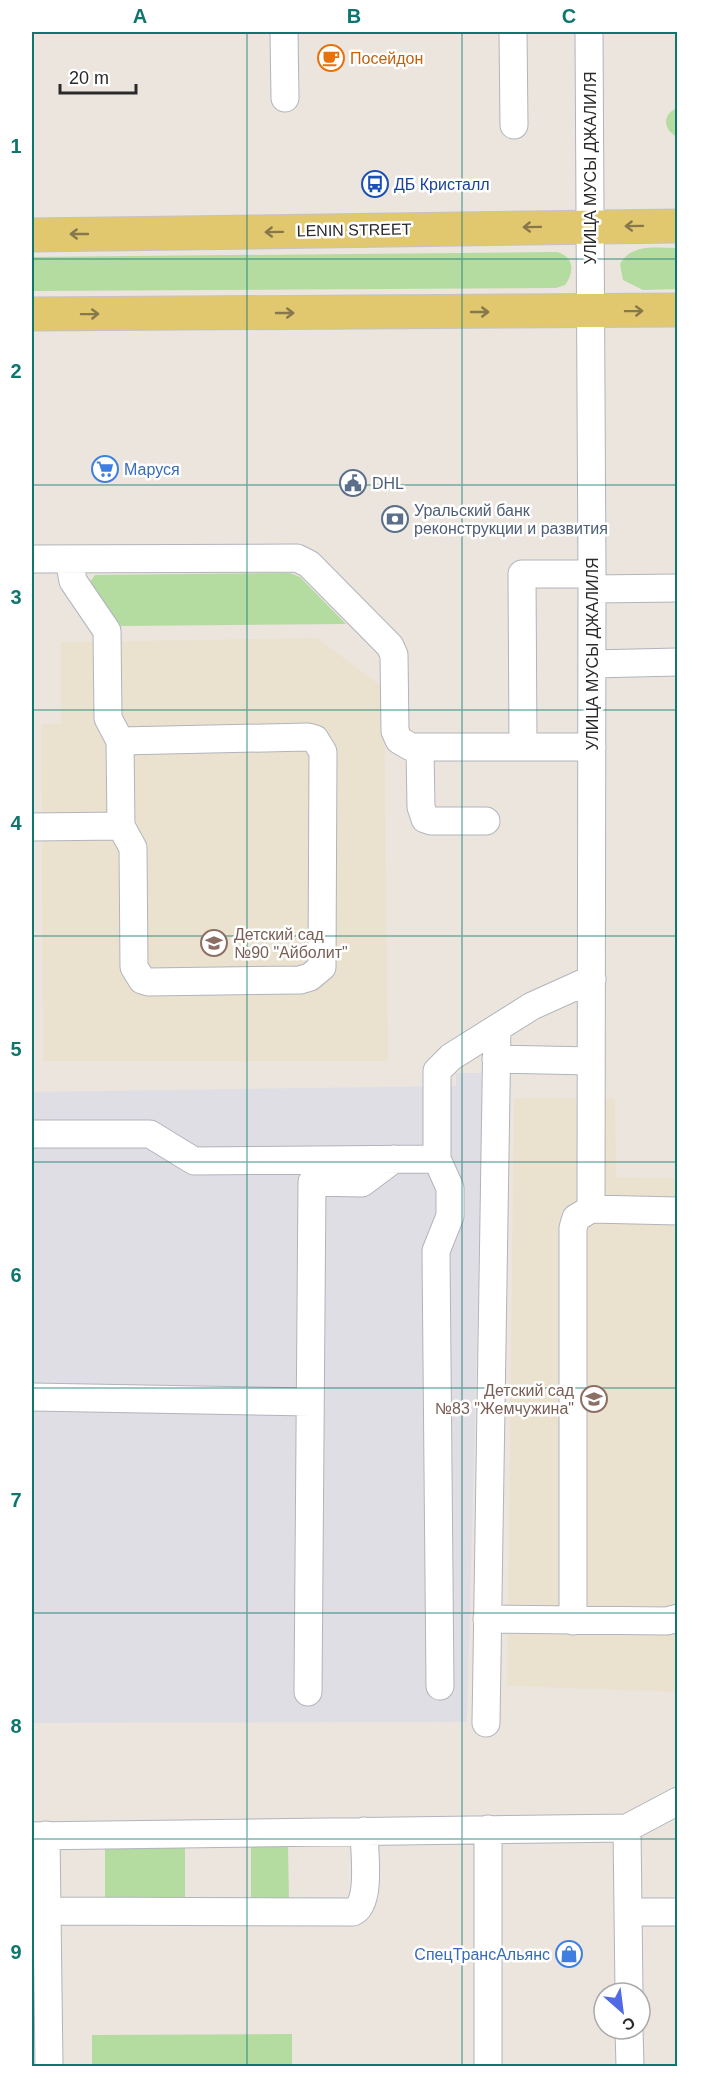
<svg xmlns="http://www.w3.org/2000/svg" width="709" height="2098" font-family="Helvetica,sans-serif">
<style>
.industrial{fill:#dfdee4}
.education{fill:#eae2cf}
.green{fill:#b4dba0}
.lines{fill:none;stroke-linecap:round;stroke-linejoin:round}
.minor-casing{stroke:#b1b4bc;stroke-width:29}
.major-casing{stroke:#c3c3c3;stroke-width:35}
.minor{stroke:#fff;stroke-width:27}
.major{stroke:#e1c76d;stroke-width:33}
.oneway{stroke:#86784c}
.grid{fill:none;stroke:#0f766e;stroke-width:1.5;stroke-opacity:0.55}
.labels{text-anchor:middle;dominant-baseline:central;stroke-width:5;stroke-linejoin:round;paint-order:stroke}
.food-label{font-size:16px;fill:#c56008;stroke:#fff;text-anchor:start}
.street-label{font-size:16px;fill:#2a2a2a;stroke:#fff}
.transit-label{font-size:16px;fill:#164399;stroke:#fff;text-anchor:start}
.shop-label{font-size:16px;fill:#366cbe;stroke:#fff;text-anchor:start}
.service-label{font-size:16px;fill:#4e5e75;stroke:#fff;text-anchor:start}
.education-label{font-size:16px;fill:#785e54;stroke:#fff;text-anchor:start}
.neatline{fill:none;stroke:#0f766e;stroke-width:2}
.grid-label{font-size:20px;text-anchor:middle;font-weight:bold;fill:#0f766e}
</style>
<rect width="100%" height="100%" fill="#ebe5de"/>
<path class="industrial" d="M456,1073H484L467,1722L32,1723V1092L456,1086Z"/>
<path class="education" d="M317,638L384,688L388,1061H43L41,724H61V642Z
M514,1098L615,1099L616,1177L677,1178V1692L507,1686Z"/>
<path class="green" d="M677,108H678L677,137C663,130 662,114 677,108Z
M677,248V289L643,290L623,280L620,264C632,243 656,248 677,248Z
M557,252C574,257 575,271 565,285L556,288L32,291V257Z
M290,573L300,577L346,624L121,626L89,583L95,575Z
M288,1846L289,1902H251V1847Z
M105,1847H185V1902H105Z
M292,2034V2066H92V2035Z"/>
<g class="lines">
<defs>
<path id="minor" d="M284,32L285,98
M513,32L514,125
M32,559L297,558L309,564L390,646L394,655L395,731L399,740L411,747H592
M69,559L73,581L107,631L108,718L120,741L121,826L133,848L134,967L142,980L149,982L300,980L310,977L322,967L323,752L315,739L308,737L120,741
M592,589L678,588
M592,664L678,662
M523,747L522,574H592
M420,748L421,807L425,819L431,821H486
M32,827L121,826
M496,1059L591,1061
M32,1134H150L194,1161L437,1159
M591,1209L678,1211
M32,1397L310,1402
M487,1619L667,1621L678,1618
M573,1621V1228L576,1218L591,1209L592,574L589,32
M440,1686L436,1251L450,1216V1188L437,1159V1071L451,1057L532,1006L592,979
M308,1692L312,1182L362,1183L394,1159
M486,1723L497,1028
M627,1828L629,1993
M488,1829V2066
M46,1835L49,2066
M32,1836L627,1828L678,1801
M47,1911L353,1912C372,1904 364,1850 364,1831
M628,1912H678
M629,2029L630,2066"/>
<path id="major" d="M32,235L678,226
M32,314L678,310"/>
</defs>
<use href="#minor" class="minor-casing"/>
<use href="#major" class="major-casing"/>
<use href="#minor" class="minor"/>
<use href="#major" class="major"/>
</g>
<defs><path id="oneway-shaft" d="M-6 0H5M1.5-3L5.5 0L1.5 3" fill="none" stroke-width="1.6" stroke-linecap="round" stroke-linejoin="round" transform="scale(1.5)"/></defs>
<g class="oneway">
<use href="#oneway-shaft" transform="translate(634 226) rotate(179)"/>
<use href="#oneway-shaft" transform="translate(532 227) rotate(179)"/>
<use href="#oneway-shaft" transform="translate(274 232) rotate(179)"/>
<use href="#oneway-shaft" transform="translate(79 234) rotate(180)"/>
<use href="#oneway-shaft" transform="translate(634 311) rotate(-1)"/>
<use href="#oneway-shaft" transform="translate(480 312)"/>
<use href="#oneway-shaft" transform="translate(285 313)"/>
<use href="#oneway-shaft" transform="translate(90 314) rotate(-1)"/>
</g>
<path class="grid" d="M247,32V2066M462,32V2066M32,259H678M32,485H678M32,710H678M32,936H678M32,1162H678M32,1388H678M32,1613H678M32,1839H678"/>
<defs>
<symbol id="cafe-ring" viewBox="-11 -11 22 22"><circle r="9.5" fill="#fff" stroke="#e8710a" stroke-width="1.5"/><path d="M-5.5-4.5H6V0H3Q3 3.5 0 3.5H-2.5Q-5.5 3.5-5.5 0ZM3-3.2v2h1.7v-2ZM-6 4.5H4V6H-6Z" fill="#e8710a"/></symbol>
<symbol id="bus-ring" viewBox="-11 -11 22 22"><circle r="9.5" fill="#fff" stroke="#1a4fb4" stroke-width="1.5"/><path d="M-5-6H5V4H4V6H2V4H-2V6H-4V4H-5ZM-3.5-4V0h7V-4ZM-3.5 1.2v1.5H-2V1.2ZM2 1.2v1.5H3.5V1.2Z" fill="#1a4fb4"/></symbol>
<symbol id="supermarket-ring" viewBox="-11 -11 22 22"><circle r="9.5" fill="#fff" stroke="#3f7fe0" stroke-width="1.5"/><path d="M-6-5.5h2.5l.6 2H6L4.5 2H-2.5L-4.4-4H-6ZM-1.5 3.2a1.3 1.3 0 1 0 .1 0ZM3 3.2a1.3 1.3 0 1 0 .1 0Z" fill="#3f7fe0"/></symbol>
<symbol id="civic-ring" viewBox="-11 -11 22 22"><circle r="9.5" fill="#fff" stroke="#5c6f8a" stroke-width="1.5"/><path d="M-.6-6.5H3V-4.5H.6V-3L4-1V1h2V6H-6V1h2V-1L-.6-3ZM-1.2 2.5V6h2.4V2.5Z" fill="#5c6f8a"/></symbol>
<symbol id="bank-ring" viewBox="-11 -11 22 22"><circle r="9.5" fill="#fff" stroke="#5c6f8a" stroke-width="1.5"/><path d="M-6-4H6V4H-6ZM0-2.3a2.3 2.3 0 1 0 0 4.6a2.3 2.3 0 1 0 0-4.6Z" fill="#5c6f8a"/></symbol>
<symbol id="school-ring" viewBox="-11 -11 22 22"><circle r="9.5" fill="#fff" stroke="#8d6e63" stroke-width="1.5"/><path d="M0-5L7-2L0 1L-7-2ZM-4 1L0 2.5L4 1V4Q0 6-4 4Z" fill="#8d6e63"/></symbol>
<symbol id="shop-ring" viewBox="-11 -11 22 22"><circle r="9.5" fill="#fff" stroke="#3f7fe0" stroke-width="1.5"/><path d="M-5-2.5h2.3a2.7 3.5 0 0 1 5.4 0H5L5.5 6h-11ZM-1.5-2.5h3a1.5 2.3 0 0 0-3 0Z" fill="#3f7fe0"/></symbol>
</defs>
<g fill-rule="evenodd">
<use href="#cafe-ring" x="316" y="43" width="30" height="30"/>
<use href="#bus-ring" x="360" y="169" width="30" height="30"/>
<use href="#supermarket-ring" x="90" y="454" width="30" height="30"/>
<use href="#civic-ring" x="338" y="468" width="30" height="30"/>
<use href="#bank-ring" x="380" y="504" width="30" height="30"/>
<use href="#school-ring" x="199" y="928" width="30" height="30"/>
<use href="#school-ring" x="579" y="1384" width="30" height="30"/>
<use href="#shop-ring" x="554" y="1939" width="30" height="30"/>
</g>
<g class="labels">
<g class="food-label">
<text x="350" y="58">Посейдон</text>
</g>
<g class="street-label">
<text transform="translate(590 168) rotate(-90)">УЛИЦА МУСЫ ДЖАЛИЛЯ</text>
<text transform="translate(354 230) rotate(-1)">LENIN STREET</text>
<text transform="translate(592 654) rotate(-90)">УЛИЦА МУСЫ ДЖАЛИЛЯ</text>
</g>
<g class="transit-label">
<text x="394" y="184">ДБ Кристалл</text>
</g>
<g class="shop-label">
<text x="124" y="469">Маруся</text>
<text x="550" y="1954" text-anchor="end">СпецТрансАльянс</text>
</g>
<g class="service-label">
<text x="372" y="483">DHL</text>
<text x="414" y="510">Уральский банк<tspan x="414" dy="18">реконструкции и развития</tspan></text>
</g>
<g class="education-label">
<text x="234" y="934">Детский сад<tspan x="234" dy="18">№90 "Айболит"</tspan></text>
<text x="574" y="1390" text-anchor="end">Детский сад<tspan x="574" dy="18">№83 "Жемчужина"</tspan></text>
</g>
</g>
<rect width="709" height="2098" fill="none" stroke="#ffffff" stroke-width="66"/>
<g transform="translate(622 2011) rotate(152)"><circle r="28" fill="#ffffff" stroke="#aaaaaa" stroke-width="1.5"/>
<path d="M0-4.5L10 22L0 15L-10 22Z" fill="#506ae5"/>
<text y="-9" font-size="16" font-weight="bold" text-anchor="middle" fill="#2a2a2a">С</text>
</g>
<path d="M60 84v9h76v-9" fill="none" stroke="#2a2a2a" stroke-width="3"/>
<text x="69" y="84" font-size="18" fill="#2a2a2a" stroke="#ffffff" stroke-width="4.5" paint-order="stroke">20 m</text>
<rect x="33" y="33" width="643" height="2032" class="neatline"/>
<g class="grid-label">
<text x="140" y="23">A</text>
<text x="354" y="23">B</text>
<text x="569" y="23">C</text>
<text x="16" y="153">1</text>
<text x="16" y="378">2</text>
<text x="16" y="604">3</text>
<text x="16" y="830">4</text>
<text x="16" y="1056">5</text>
<text x="16" y="1282">6</text>
<text x="16" y="1507">7</text>
<text x="16" y="1733">8</text>
<text x="16" y="1959">9</text>
</g>
</svg>
